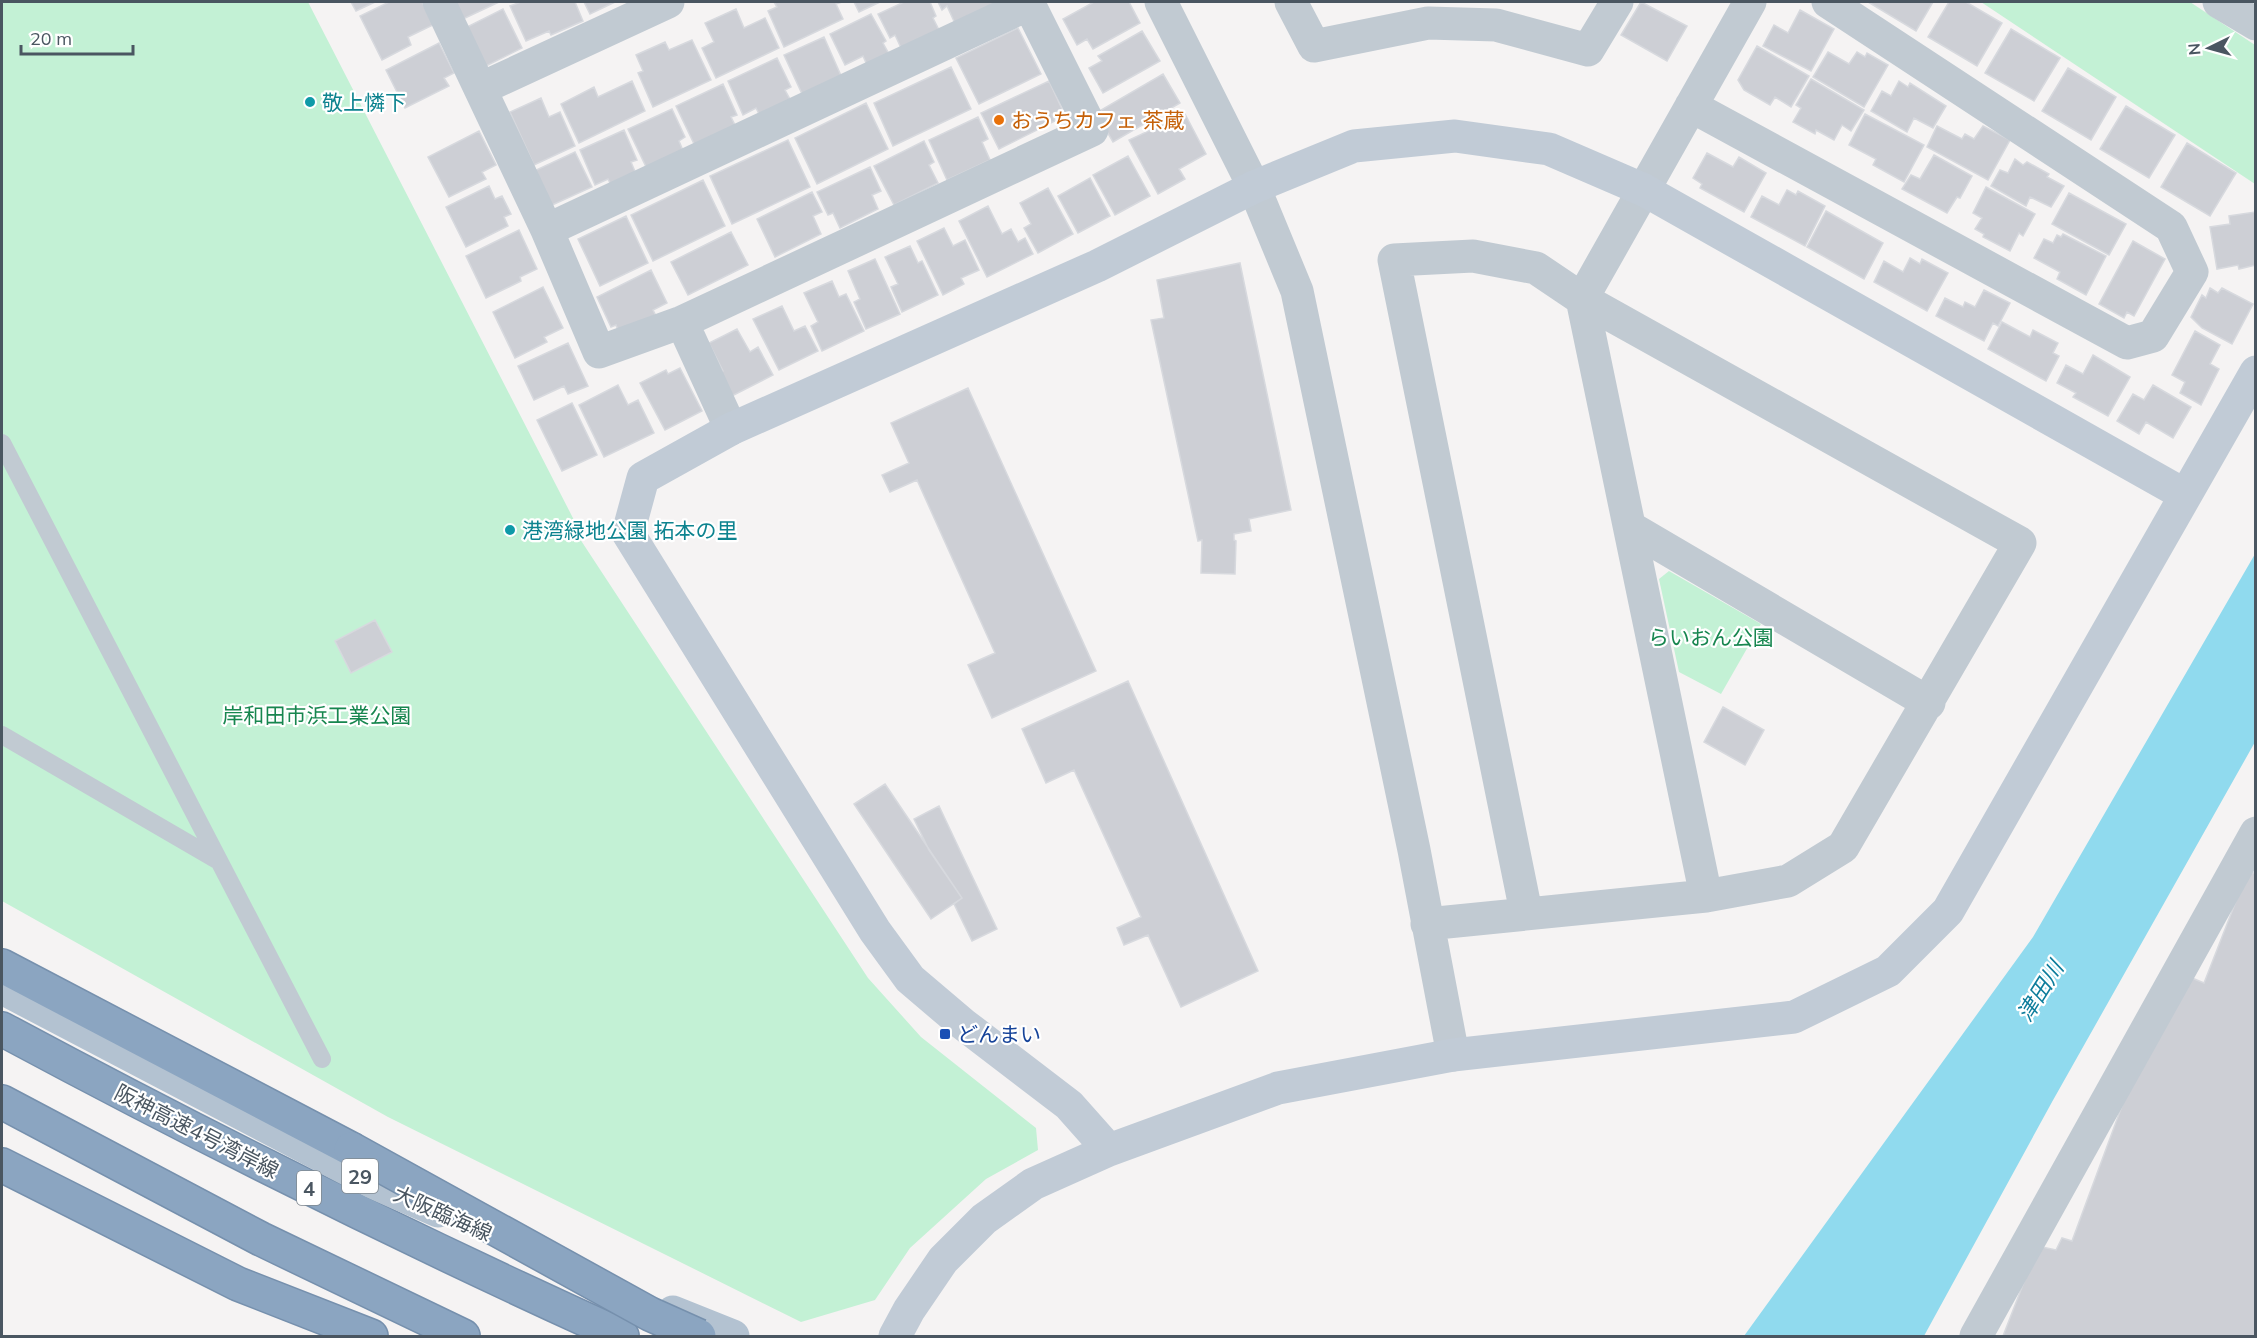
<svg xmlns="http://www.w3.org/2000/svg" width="2257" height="1338" font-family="Mulish,'Noto Sans JP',sans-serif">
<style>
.green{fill:#c3f1d5}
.water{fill:#90daee}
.building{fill:#cdcfd5;stroke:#d7d9de;stroke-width:1.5}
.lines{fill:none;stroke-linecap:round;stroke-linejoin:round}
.highway-casing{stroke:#7690ad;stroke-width:36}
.lane{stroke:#c1cad2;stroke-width:18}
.street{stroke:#c1cad2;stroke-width:33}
.secondary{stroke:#c1cbd6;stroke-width:33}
.primary{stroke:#b3c2d1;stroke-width:33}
.highway{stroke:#8ba5c1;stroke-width:33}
.highway-bridge-casing{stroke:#7690ad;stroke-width:36;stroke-linecap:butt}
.highway-bridge{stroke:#8ba5c1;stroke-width:33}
.culture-dot{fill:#0f9aa8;stroke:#fff;stroke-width:2}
.food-dot{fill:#e8710a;stroke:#fff;stroke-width:2}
.transit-dot{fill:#1a4fb4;stroke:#fff;stroke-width:2}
.labels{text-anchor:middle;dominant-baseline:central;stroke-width:4.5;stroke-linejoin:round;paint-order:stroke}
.shield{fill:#fff;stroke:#808990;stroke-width:1.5}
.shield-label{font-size:20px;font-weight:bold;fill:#4a5661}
.culture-label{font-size:21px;fill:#0d838f;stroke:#fff;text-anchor:start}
.food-label{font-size:21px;fill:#c56008;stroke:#fff;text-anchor:start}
.park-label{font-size:21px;fill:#17864f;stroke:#fff}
.transit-label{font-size:21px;fill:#164399;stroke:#fff;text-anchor:start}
.street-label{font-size:21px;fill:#4a5661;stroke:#fff}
.water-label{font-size:22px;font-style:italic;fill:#0c7c9b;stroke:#fff}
</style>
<rect width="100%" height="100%" fill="#f5f3f3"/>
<path class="green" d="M2,2H308L575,522L580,539L868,978L921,1037L1036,1128L1038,1150L986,1179L910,1248L875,1300L801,1322L388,1117L2,901Z
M1981,2H2190L2255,45V184Z
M1669,571L1761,624L1721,694L1679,672L1659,579Z"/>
<path class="water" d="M2255,554V742L2052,1102L1924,1336H1744L2033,937Z"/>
<path class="building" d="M351,2H375L356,11Z
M389,2H422L433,25L408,37L411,45L382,60L360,16Z
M455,2H499L463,19Z
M521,2H575L583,21L551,35L549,31L526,41L510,6Z
M584,2H615L590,14Z
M774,2H842L836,4L843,19L784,47L768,11L777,7Z
M854,2H880L859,12Z
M904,2H930L936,16L933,18L940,32L902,50L895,35L890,38L878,14Z
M938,2H998L957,28L947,6L942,10Z
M1094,2H1129L1140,23L1093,49L1087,39L1077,45L1063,19Z
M1641,2L1687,26L1667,61L1621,35Z
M1868,2H1933L1916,31Z
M1949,2H1966L2002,23L1977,66L1928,37Z
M503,9L522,48L484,67L465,28Z
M736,9L744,28L765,18L779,48L716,78L702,48L714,42L705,23Z
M1800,10L1834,29L1811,71L1763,46L1774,25L1788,33Z
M871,14L886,41L883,43L889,54L867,65L863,56L845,65L830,34Z
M1018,28L1041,74L979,104L956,58Z
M2011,29L2060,58L2034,101L1985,73Z
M1142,31L1160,61L1103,93L1089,68L1102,61L1098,56Z
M824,37L842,78L803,96L784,55Z
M692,40L711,80L653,107L638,73L643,71L636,55L665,42L669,50Z
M439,43L454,73L444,78L449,86L405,108L386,70Z
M1757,46L1809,76L1791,107L1775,97L1770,105L1744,90L1738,80Z
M1828,52L1849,64L1857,52L1865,57L1867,53L1888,65L1864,107L1813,77Z
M777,58L791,87L785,90L791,101L760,116L756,108L743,115L728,81Z
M951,67L971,109L893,146L874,103Z
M2068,68L2116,97L2091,140L2042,111Z
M1163,74L1180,103L1113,142L1096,113Z
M1811,79L1864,110L1851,131L1842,125L1834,140L1816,130L1815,134L1793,122L1801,108L1796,105Z
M632,81L645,111L579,143L561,104L594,87L598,97Z
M1049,81L1062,109L1052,114L1055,121L999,149L981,113Z
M1899,81L1908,87L1910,83L1946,106L1933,128L1914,118L1907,132L1871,111L1882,91L1891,96Z
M723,84L737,115L731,117L737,129L696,148L676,106Z
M541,98L549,117L560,112L575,146L534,165L510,112Z
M866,103L888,149L817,184L795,138Z
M2126,106L2175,135L2149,178L2100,149Z
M672,109L685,137L679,141L684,153L648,171L628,129Z
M1185,114L1206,154L1179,169L1185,179L1158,194L1129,140Z
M1865,114L1924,145L1904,182L1873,165L1876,159L1849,145Z
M978,117L988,139L982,142L990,160L947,180L929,140Z
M1937,126L1962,139L1965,134L1974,139L1983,126L2010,140L1988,180L1927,147Z
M624,130L637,160L631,162L637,176L612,187L608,179L595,185L580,150Z
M479,131L496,165L482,172L486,179L449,197L428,157Z
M788,140L810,187L732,224L710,176Z
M924,141L934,162L929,165L938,183L894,205L874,166Z
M2187,143L2236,173L2210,216L2161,187Z
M575,152L592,187L550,206L534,171Z
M1707,153L1733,167L1739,157L1766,173L1744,212L1700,188L1702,184L1693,178Z
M1934,155L1972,176L1960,198L1957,197L1947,213L1902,189L1911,175L1920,179Z
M1128,156L1150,196L1115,215L1093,175Z
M2015,159L2023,165L2027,162L2049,174L2047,177L2064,186L2051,207L2030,197L2026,206L1991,186L2000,170L2008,173Z
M870,167L881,191L872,195L878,209L840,228L833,213L828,215L817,192Z
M1090,178L1110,216L1078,233L1058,196Z
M703,180L725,226L653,261L631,215Z
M489,186L495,199L502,196L511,214L504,217L508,226L466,247L446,207Z
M1986,187L2035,214L2023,236L2019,233L2010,251L1983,237L1984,234L1975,229L1982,218L1973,213Z
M1048,188L1073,234L1038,253L1024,228L1031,224L1020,203Z
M1787,190L1796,195L1798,191L1825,206L1805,246L1751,217L1762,196L1779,205Z
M812,192L822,212L813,216L821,234L775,257L757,219Z
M2069,193L2126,224L2109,255L2052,224Z
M988,206L1002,234L1011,229L1018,242L1025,238L1033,254L987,277L959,221Z
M1826,211L1883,243L1864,279L1807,247Z
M2255,212L2256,265L2239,269L2238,265L2217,269L2210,227L2230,224L2229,216Z
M626,216L648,263L600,286L578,239Z
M944,228L953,246L965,240L979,270L961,278L964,284L943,295L917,241Z
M519,230L537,269L520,277L521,281L486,298L466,256Z
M731,232L748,265L688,295L671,262Z
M2063,234L2106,256L2086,295L2057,279L2060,272L2034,258L2044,239L2053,243L2057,235L2061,237Z
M2133,241L2165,259L2134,316L2127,312L2124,318L2099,304Z
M910,246L918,263L922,261L938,295L902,312L891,287L898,284L885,257Z
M1910,258L1920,264L1922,259L1948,273L1927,311L1874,282L1884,261L1903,272Z
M875,259L900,314L866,329L854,302L860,299L848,271Z
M1240,263L1291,510L1249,519L1251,531L1234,534V540L1236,541L1235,574L1201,573L1202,540L1198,541L1151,320L1164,318L1157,280Z
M651,270L667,303L653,310L656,316L619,333L616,325L611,327L597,297Z
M832,281L839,297L846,294L864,331L822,351L811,326L818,322L804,293Z
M543,287L563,328L544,337L547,342L515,358L493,312Z
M2210,288L2218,293L2222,288L2253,304L2232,344L2202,328L2191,317L2202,295L2206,298Z
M1984,290L2010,303L1998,326L1993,323L1984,341L1936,316L1945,298L1963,307L1965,302L1975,307Z
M782,306L794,331L805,326L818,351L779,370L753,319Z
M2002,322L2030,337L2033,330L2058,343L2053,353L2059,356L2046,381L1988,349Z
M737,329L750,352L758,347L773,375L726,399L714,376L723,371L709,343Z
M2195,331L2220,345L2210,364L2219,369L2201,405L2180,393L2185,382L2172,375Z
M568,343L588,386L568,394L564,386L534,400L518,366Z
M2093,355L2130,377L2108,416L2073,397L2076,393L2057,383L2066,365L2083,374Z
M680,368L702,411L665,430L640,383L666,370L668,374Z
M618,385L628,405L638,400L654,433L604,457L579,405Z
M2153,385L2191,407L2173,438L2146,422L2139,434L2117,421L2133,394L2144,400Z
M968,388L1096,671L992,718L968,665L995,653L917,480L890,492L882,475L909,463L891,423Z
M572,403L597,455L562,471L537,420Z
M375,620L392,652L351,673L335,641Z
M1128,681L1258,971L1181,1007L1148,935L1124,945L1117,928L1141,917L1074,770L1046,783L1022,729Z
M1723,707L1764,730L1745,765L1704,742Z
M885,784L962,898L931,919L854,804Z
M939,806L997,929L972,941L954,904L962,898L929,850L914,819Z
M2256,867V1336H2003L2038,1246L2056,1250L2062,1238L2072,1241L2143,1049L2192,978L2204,983L2247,873H2254Z"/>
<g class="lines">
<defs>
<path id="highway" d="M2,966L351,1149
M2,1029C205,1138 412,1241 622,1336
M2,1102L261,1239L463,1336
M2,1165L238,1284L371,1336"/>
</defs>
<use href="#highway" class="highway-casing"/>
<path class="lane" d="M2,443L322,1059
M2,735L217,860"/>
<path class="street" d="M439,2L547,230L599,352L682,322L1092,130L1028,2
M1161,2L1254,187L1297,291L1414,850L1453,1055
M1291,2L1314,46L1428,23L1496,25L1588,50L1617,2
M2219,2L2256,24
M482,88L668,2
M1691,106L2127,343L2153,336L2192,272L2171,227L1828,2
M547,230L1029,4
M682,322L731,429
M1631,528L1929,703
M1706,896L1582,299L1750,2
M1427,924L1706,896L1788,881L1843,847L2020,543L1582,299L1536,268L1473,256L1394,260L1526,912
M1976,1336L2256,833"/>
<path class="secondary" d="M1109,1150L1069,1105L963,1024L910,979L875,931L628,533L643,478L731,429L1097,266L1254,187L1354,146L1455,136L1549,149L1644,190L2185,495
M895,1336L909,1310L943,1260L984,1219L1033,1184L1109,1150L1278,1088L1453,1055L1794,1017L1888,971L1948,911L2256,372"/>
<path class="primary" d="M2,988L372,1182L438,1211
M673,1312L733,1336"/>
<use href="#highway" class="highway"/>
<defs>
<path id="highway-bridge" d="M351,1149L650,1314L699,1336"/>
</defs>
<use href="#highway-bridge" class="highway-bridge-casing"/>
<use href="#highway-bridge" class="highway-bridge"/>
</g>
<g class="culture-dot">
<circle cx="310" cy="102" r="6"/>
<circle cx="510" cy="530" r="6"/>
</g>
<circle class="food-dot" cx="999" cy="120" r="6"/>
<rect class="transit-dot" x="939" y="1028" width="12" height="12" rx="3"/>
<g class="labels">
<g class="shield">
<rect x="342" y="1159" width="36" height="34" rx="4.5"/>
<rect x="297" y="1171" width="24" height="34" rx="4.5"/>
</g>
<g class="shield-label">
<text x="360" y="1176">29</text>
<text x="309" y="1188">4</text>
</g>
<g class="culture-label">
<text x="322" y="102">敬上憐下</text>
<text x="522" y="530">港湾緑地公園 拓本の里</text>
</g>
<g class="food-label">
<text x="1011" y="120">おうちカフェ 茶蔵</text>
</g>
<g class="park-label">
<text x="1711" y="637">らいおん公園</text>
<text x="317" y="715">岸和田市浜工業公園</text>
</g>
<g class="transit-label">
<text x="957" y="1034">どんまい</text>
</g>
<g class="street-label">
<text transform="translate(197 1131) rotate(27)">阪神高速4号湾岸線</text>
<text transform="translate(443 1213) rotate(24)">大阪臨海線</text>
</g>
<g class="water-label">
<text transform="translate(2040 991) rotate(-58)">津田川</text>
</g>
</g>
<rect width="2257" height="1338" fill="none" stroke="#4a5661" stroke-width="6"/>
<g transform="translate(2209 48) rotate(265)" stroke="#ffffff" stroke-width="4.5" paint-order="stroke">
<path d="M0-4.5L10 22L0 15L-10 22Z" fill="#4a5661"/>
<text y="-9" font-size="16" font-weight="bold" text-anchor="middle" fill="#4a5661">N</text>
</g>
<path d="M21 45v9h112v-9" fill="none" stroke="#4a5661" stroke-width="3"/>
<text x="30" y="45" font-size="18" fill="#4a5661" stroke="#ffffff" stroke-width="4.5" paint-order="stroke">20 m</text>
</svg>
